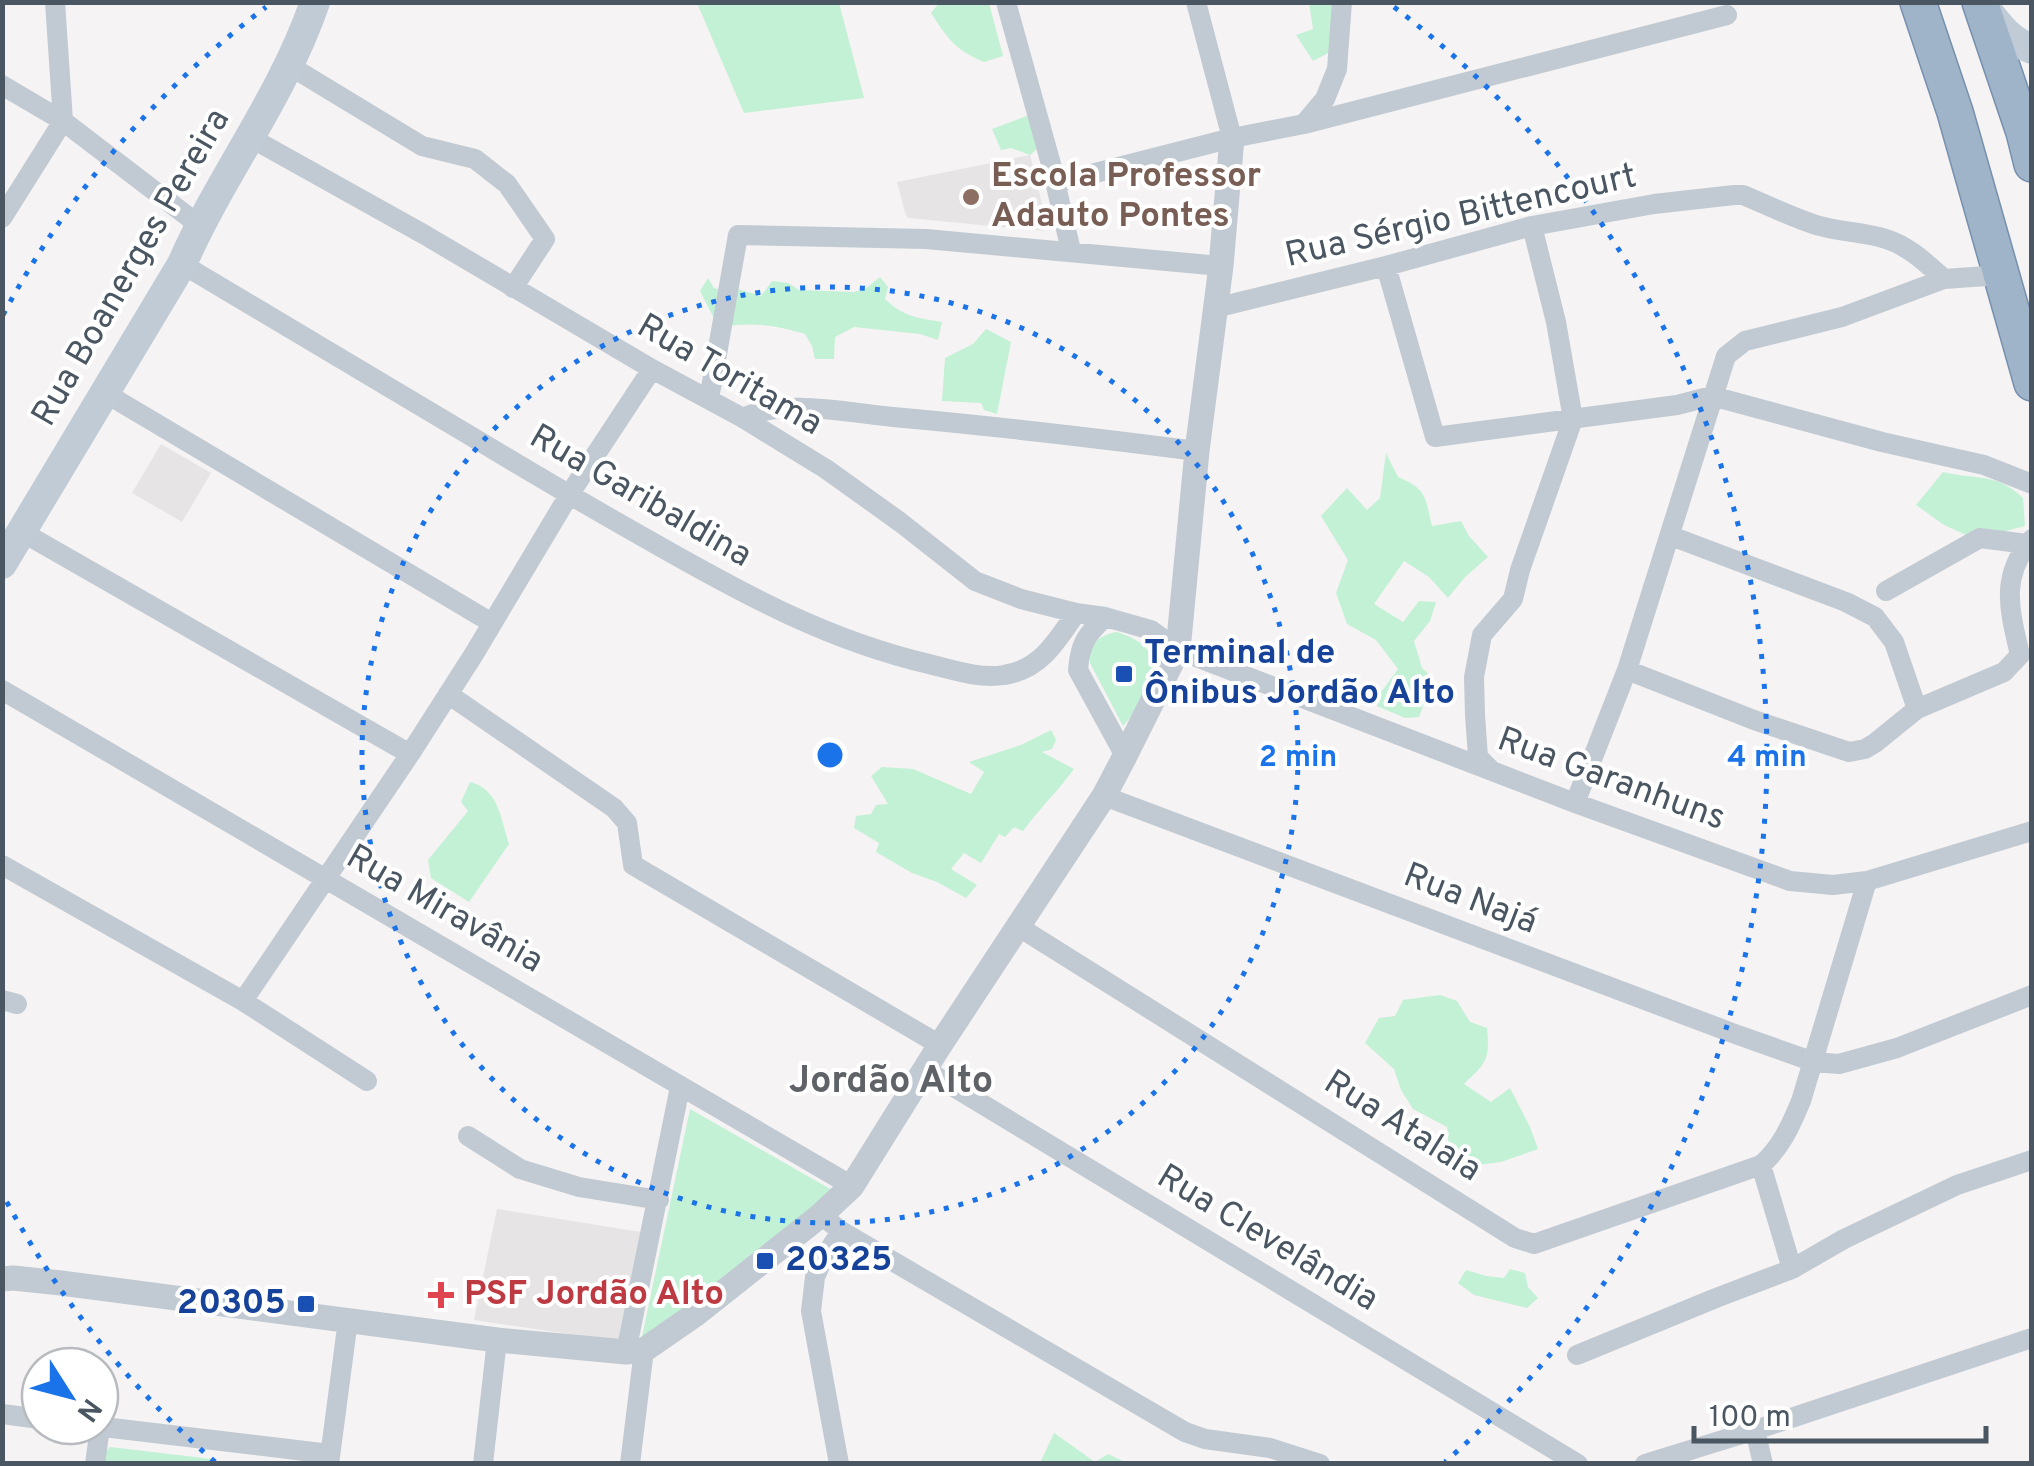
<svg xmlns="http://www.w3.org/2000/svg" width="2034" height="1466" font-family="Overpass,sans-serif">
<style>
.education{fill:#e6e4e5}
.green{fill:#c3f1d5}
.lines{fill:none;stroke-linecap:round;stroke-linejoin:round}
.trunk-casing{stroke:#7690ad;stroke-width:38}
.minor{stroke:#c1cad2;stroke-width:20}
.tertiary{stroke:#c1cad2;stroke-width:25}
.secondary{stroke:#c1cbd6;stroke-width:30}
.trunk{stroke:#9fb4c9;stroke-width:35}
.ring{fill:none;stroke:#1a73e8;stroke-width:5;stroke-dasharray:5 10}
.education-dot{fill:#8d6e63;stroke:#fff;stroke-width:4}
.transit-dot{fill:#1a4fb4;stroke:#fff;stroke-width:4}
.health-dot{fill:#e0444e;stroke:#fff;stroke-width:4}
.labels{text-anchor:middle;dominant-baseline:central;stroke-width:8;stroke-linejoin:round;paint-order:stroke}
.education-label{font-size:35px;font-weight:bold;fill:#785e54;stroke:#fff;text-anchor:start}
.street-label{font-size:35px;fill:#4a5661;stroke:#fff}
.transit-label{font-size:35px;font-weight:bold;fill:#164399;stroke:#fff;text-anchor:start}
.health-label{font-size:35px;font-weight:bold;fill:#be3a42;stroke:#fff;text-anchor:start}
.neighbourhood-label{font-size:38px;font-weight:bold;fill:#5f6368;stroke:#fff}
.centre{fill:#1a73e8;stroke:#fff;stroke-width:5}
.ring-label{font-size:30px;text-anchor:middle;font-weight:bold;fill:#1a73e8;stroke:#fff;stroke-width:8;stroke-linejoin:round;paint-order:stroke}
</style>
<rect width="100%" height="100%" fill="#f5f3f3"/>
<path class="education" d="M1030,155L1047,224L1044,231L908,218L905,213L897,182Z
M161,444L211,473L182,522L132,493Z
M497,1209L647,1233L627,1343L474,1320Z"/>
<path class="green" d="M697,3H839L864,98L744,113Z
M939,3H989L1003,56L984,62C955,50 948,39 931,13Z
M1309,3H1332L1330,52L1313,61L1296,35L1313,29Z
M1029,115L1038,148L1030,155L1011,148L1001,150L992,129Z
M880,277L888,287L885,299C904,317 917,318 942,322L938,340L920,334L854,327L835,337L834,359H815L812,346L805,334C776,325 750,321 719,328L700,291L708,278L714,288L726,292L738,289L761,296L772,281L788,283L799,290L853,292L864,290Z
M986,329L1011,342L997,414L984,410L981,403L942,401L945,358L973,344Z
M1386,453L1398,477C1427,489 1425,497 1432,526L1461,521L1469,536L1488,557L1465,577L1448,598L1429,577L1404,561L1374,604L1403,622L1419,601L1436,602L1430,621L1414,641L1422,668L1433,678L1419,717L1405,718L1377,706L1379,695L1398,669L1376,640L1347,624L1336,593L1348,560L1321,516L1347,488L1367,510L1380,498Z
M1943,472C1975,480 1996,472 2023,498L2025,526L1975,539L1944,525L1916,505Z
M1117,632C1136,638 1152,648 1156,667L1135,712L1123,726L1090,663C1089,644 1099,635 1117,632Z
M1051,730L1056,740L1052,749L1042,752L1074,769C1058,791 1039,809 1023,831L1014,827L1005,837L999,834L981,863L964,853L951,869L977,885L966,898L937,882L912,873L876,852L879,843L854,828L856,816L871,814L876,805L888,804L871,776L882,767L913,769L971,794L984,772L969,762L1021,745Z
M470,782C499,789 501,820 509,844L469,902L431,878L428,860L468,811L461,802Z
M1440,995L1457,1001L1470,1022L1487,1028C1490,1061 1486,1063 1464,1084L1491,1102L1510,1088L1530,1127L1538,1149L1501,1162L1469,1166L1449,1147L1447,1127L1413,1109L1401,1090L1394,1069L1365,1043L1379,1018L1395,1016L1403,1000Z
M690,1109L832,1190L797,1221L640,1346Z
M1510,1269L1525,1273L1528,1287L1538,1298L1527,1308L1474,1295L1458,1283L1466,1270L1486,1276L1504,1278Z
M1054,1433L1095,1462L1108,1454L1127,1463H1045L1041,1461Z
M110,1447L212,1459L211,1464H102L104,1453Z"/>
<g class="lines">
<defs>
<path id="trunk" d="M1918,2L1955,112L2032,383
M1980,2L2024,132L2032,164"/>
</defs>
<use href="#trunk" class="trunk-casing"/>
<path class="minor" d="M1006,2L1051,164L1071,251
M1196,2L1232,138
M290,66L422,146L475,159L507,184L545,239L513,288
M2,85L63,121L199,225
M1304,124L1325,99L1337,69L1342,2
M251,138L425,235L652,369L743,418L826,469L900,522L975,581L1021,599L1076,613L1105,617L1151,630L1178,650L1575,803L1790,881L1833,885L1867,881L2032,831
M1056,183L1232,138L1304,124L1727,15
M2,218L63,121L55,2
M182,264C278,321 373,378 469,435C532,473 595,510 659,546C747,596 830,641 929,664C953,670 980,679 1004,675C1040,670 1057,641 1076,613
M1386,266L1435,437L1677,405L1712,396L1882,442L1984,465L2032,484
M1215,308L1386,266L1532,226L1654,204L1734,195H1743C1767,205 1791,217 1816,225C1839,232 1864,232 1886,239C1909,246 1927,264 1944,279L2001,275
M105,393L492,623
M709,399L738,235L926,239L1221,266
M743,418C784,398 848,413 893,417C995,426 1095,438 1197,451
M22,532L410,754
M1671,536L1846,602L1875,617L1894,642L1917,709
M1886,591L1980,538L2027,544
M1105,617C1086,635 1080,644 1078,670L1125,756
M1627,670L1754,720L1849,752L1865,749L1875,743L1917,709L2004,672L2020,655C2010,611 1999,577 2032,539
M2,690L852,1186
M448,694L614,808L627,823L633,865L940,1045
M1491,770L1478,757L1475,715L1474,677L1482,635L1513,599L1520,570L1573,419L1556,322L1532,226
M1104,796L1735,1034L1814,1062L1839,1064L1897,1048L2032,995
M1575,803L1627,670L1726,356L1745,341L1842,317L1944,279
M2,865L243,1001L367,1081
M1019,927L1515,1238L1534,1244L1761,1165C1781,1148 1791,1125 1801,1101L1867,881
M2,1000L17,1004
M243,1001L410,754L474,654L569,495L652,369
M924,1069L1578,1464
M468,1136L520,1169L579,1187L659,1200
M1761,1165L1792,1269
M821,1215L841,1231L1185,1432L1205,1439L1270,1448L1320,1464
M626,1352L680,1087
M1577,1355L1716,1298L1792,1269L1844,1239L1957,1185L2032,1160
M2,1414L40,1419
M95,1426L330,1454
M1755,1430L1763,1464
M95,1464L100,1427
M329,1464L348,1320
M483,1464L497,1340
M630,1464L644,1350
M839,1464L811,1311L815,1277L822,1261L841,1231
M1645,1464L1755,1430L2032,1338"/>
<path class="tertiary" d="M2,1279L13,1278L61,1283L497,1340L626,1352L644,1350L696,1314L821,1215L852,1186L940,1045L1104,796L1125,756L1178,650L1197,451L1221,266L1232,138"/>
<path class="secondary" d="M1986,9C2000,27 2010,41 2032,49
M2,564L182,264C222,173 282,98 315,2"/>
<use href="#trunk" class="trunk"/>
</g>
<g class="ring">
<circle cx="830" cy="755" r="468"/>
<path d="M215 1462A937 937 0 0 1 3 1195M3 315A937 937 0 0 1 266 7M1394 7A937 937 0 0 1 1445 1462"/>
</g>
<circle class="education-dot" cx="971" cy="197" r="10"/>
<g class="transit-dot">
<rect x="1114" y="664" width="20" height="20" rx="5"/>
<rect x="755" y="1251" width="20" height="20" rx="5"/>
<rect x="296" y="1294" width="20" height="20" rx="5"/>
</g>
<path class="health-dot" d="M436 1280h10v10h10v10h-10v10h-10v-10h-10v-10h10z"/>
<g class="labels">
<g class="education-label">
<text x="991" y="177">Escola Professor<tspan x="991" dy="40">Adauto Pontes</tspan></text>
</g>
<g class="street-label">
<text transform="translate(1461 217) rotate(-13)">Rua Sérgio Bittencourt</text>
<text transform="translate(132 268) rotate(-60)">Rua Boanerges Pereira</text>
<text transform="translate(729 376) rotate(30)">Rua Toritama</text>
<text transform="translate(640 497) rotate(30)">Rua Garibaldina</text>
<text transform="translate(1611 780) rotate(20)">Rua Garanhuns</text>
<text transform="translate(1470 900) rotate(21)">Rua Najá</text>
<text transform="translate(444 910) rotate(30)">Rua Miravânia</text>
<text transform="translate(1402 1127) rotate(32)">Rua Atalaia</text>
<text transform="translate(1267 1239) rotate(31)">Rua Clevelândia</text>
</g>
<g class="transit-label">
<text x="1144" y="654">Terminal de<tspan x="1144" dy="40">Ônibus Jordão Alto</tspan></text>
<text x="785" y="1261">20325</text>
<text x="286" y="1304" text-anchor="end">20305</text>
</g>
<g class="health-label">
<text x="464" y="1295">PSF Jordão Alto</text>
</g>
<g class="neighbourhood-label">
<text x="891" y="1082">Jordão Alto</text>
</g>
</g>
<circle cx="830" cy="755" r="15" class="centre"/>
<g class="ring-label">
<text x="1298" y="766">2 min</text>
<text x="1767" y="766">4 min</text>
</g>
<rect width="2034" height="1466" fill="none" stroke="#4a5661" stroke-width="10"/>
<g transform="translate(70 1396) rotate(126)"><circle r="48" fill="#ffffff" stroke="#b7bbc0" stroke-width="2.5"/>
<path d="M0-8L18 38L0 25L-18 38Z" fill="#1a73e8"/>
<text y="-15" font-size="28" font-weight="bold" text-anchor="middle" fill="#4a5661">N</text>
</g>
<path d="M1694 1426v15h292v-15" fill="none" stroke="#4a5661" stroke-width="5"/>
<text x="1709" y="1426" font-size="30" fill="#4a5661" stroke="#ffffff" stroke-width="8" paint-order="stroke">100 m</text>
</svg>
